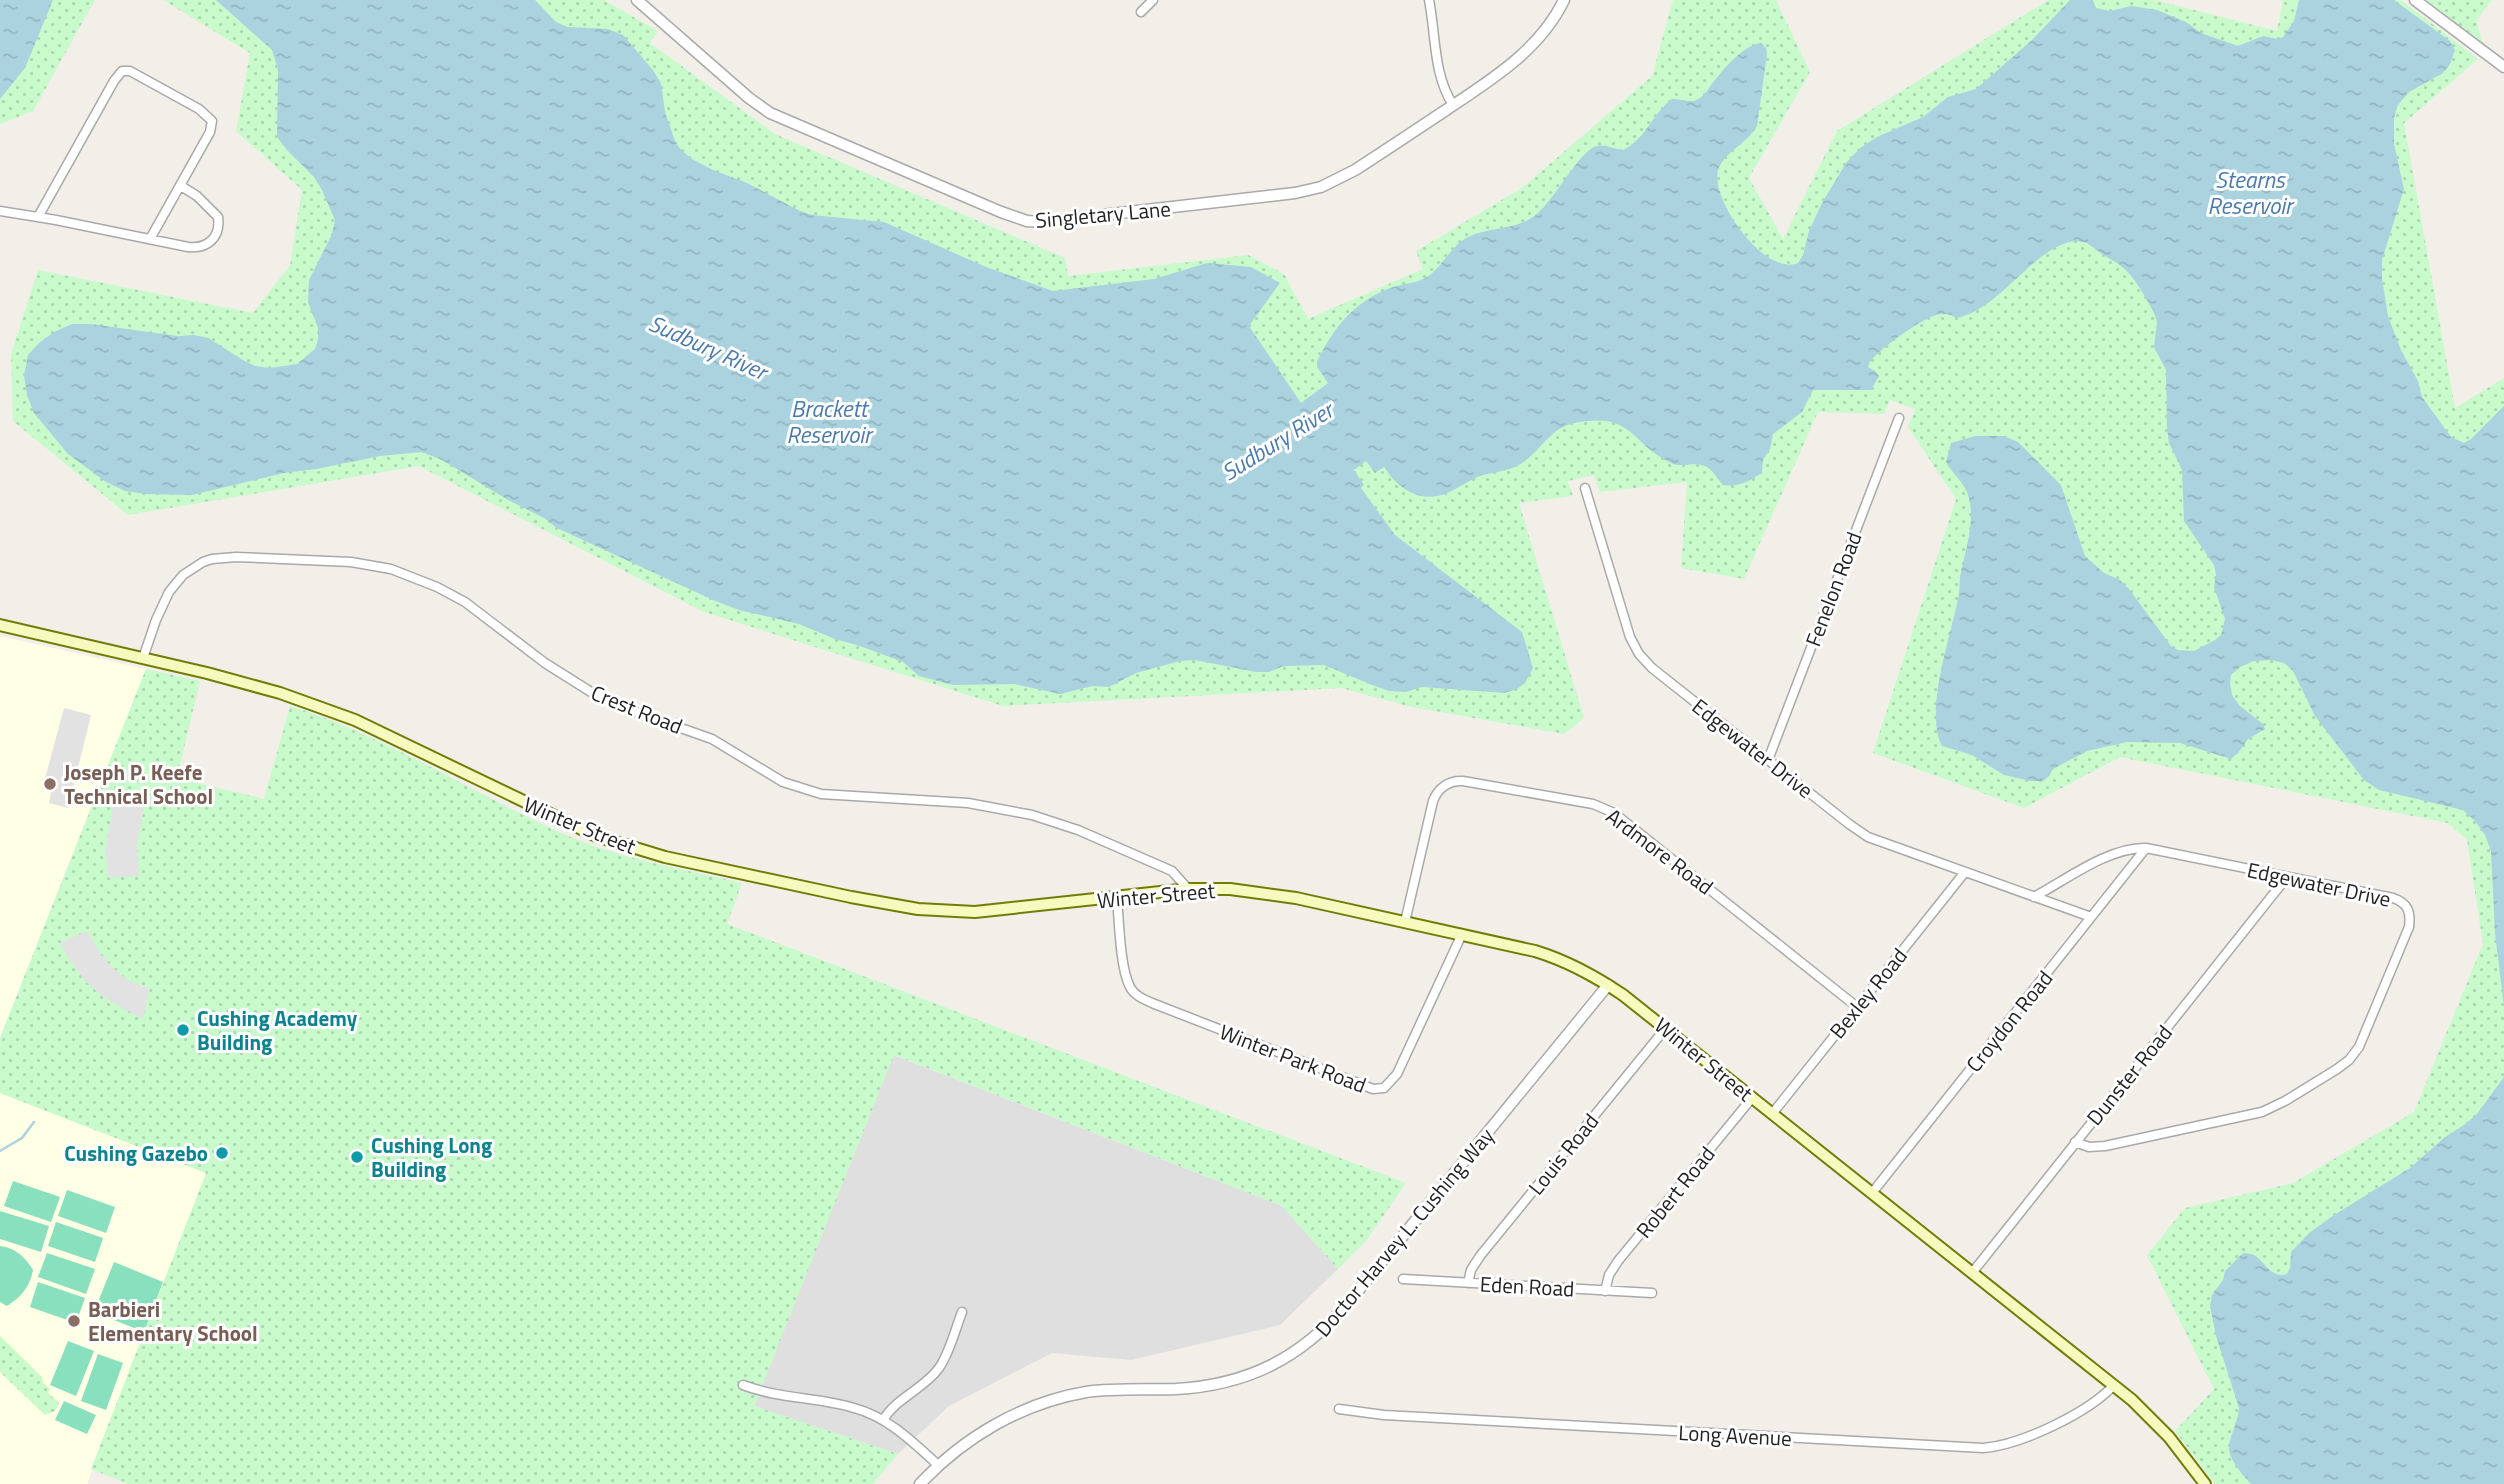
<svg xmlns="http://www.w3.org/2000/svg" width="2504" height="1484" font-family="'Titillium Web',sans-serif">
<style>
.residential{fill:#e0dfdf}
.education{fill:#ffffe5}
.park{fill:url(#park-dots)}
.pitch{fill:#88e0be}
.parking{fill:#e2e2e2}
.water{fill:url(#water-ripples)}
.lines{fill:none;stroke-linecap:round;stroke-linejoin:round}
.stream{stroke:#aad3df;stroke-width:2.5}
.minor-casing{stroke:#a9a9a9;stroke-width:11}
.tertiary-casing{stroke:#a9a9a9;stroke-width:13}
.secondary-casing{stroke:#707d05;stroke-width:14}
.minor{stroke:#fff;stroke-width:8}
.tertiary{stroke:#fff;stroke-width:10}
.secondary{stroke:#f7fabf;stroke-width:10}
.education-dot{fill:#8d6e63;stroke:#fff;stroke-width:2.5}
.culture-dot{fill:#0f9aa8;stroke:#fff;stroke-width:2.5}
.labels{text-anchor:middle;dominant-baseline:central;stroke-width:6;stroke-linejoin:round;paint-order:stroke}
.street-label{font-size:21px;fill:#222;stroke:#fff}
.education-label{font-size:21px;font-weight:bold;fill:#785e54;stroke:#fff;text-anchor:start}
.culture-label{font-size:21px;font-weight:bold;fill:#0d838f;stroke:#fff;text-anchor:start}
.water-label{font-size:23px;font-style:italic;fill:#4a7aab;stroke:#fff}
</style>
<defs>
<pattern id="park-dots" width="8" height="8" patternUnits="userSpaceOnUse" patternTransform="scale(1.75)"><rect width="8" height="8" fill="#c8facc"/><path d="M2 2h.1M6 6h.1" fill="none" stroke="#acd6af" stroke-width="1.8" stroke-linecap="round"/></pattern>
<pattern id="water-ripples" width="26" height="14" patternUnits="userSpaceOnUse" patternTransform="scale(1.75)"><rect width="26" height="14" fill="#aad3df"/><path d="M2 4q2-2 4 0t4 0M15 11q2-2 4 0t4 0" fill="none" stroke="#92b5bf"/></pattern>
</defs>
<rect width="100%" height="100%" fill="#f2efe9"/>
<path class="residential" d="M893,1055L1282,1206L1338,1269L1280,1325L1131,1360L1052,1353L949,1406L898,1454L754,1406Z"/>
<path class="education" d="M0,636L146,669L0,1038Z
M0,1093L207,1173L87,1484H0Z"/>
<path class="park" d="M0,0H95L33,111L0,124Z
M163,0H604L658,31L650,43L775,134L1065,258L1068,276L1248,255L1284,274L1308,319L1423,269L1416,251L1522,188L1652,76L1673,0H1776L1810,72L1749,178L1783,239L1837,131L2048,0H2155L2277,31L2283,0H2401L2478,59L2404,123L2455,408L2504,378V1484H2215L2175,1431L2214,1389L2147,1255L2185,1208L2293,1183L2414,1112L2483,944L2467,840L2448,823L2120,757L2024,808L1873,753L1956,499L1908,427L1915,409L1890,400L1884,414L1818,412L1744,579L1681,568L1687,482L1600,492L1594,475L1568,481L1573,496L1519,503L1584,718L1564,734L1407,706L1342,688L1003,706L704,612L419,466L128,515L13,421L11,354L38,270L253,313L290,265L302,190L236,131L250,53Z
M2426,0H2492L2476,21L2483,43Z
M146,669L200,681L177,778L264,799L290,706C385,735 475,795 566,835C621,859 684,869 742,883L727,924L1406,1183L1366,1241L1338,1269L1282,1206L894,1055L754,1406L898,1454L873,1484H129L91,1469L206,1173L0,1093V1038Z
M0,1336L42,1377L43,1383L50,1389L48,1393L59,1403L55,1411L45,1415L0,1372Z"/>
<path class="pitch" d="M13,1181L60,1197L51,1222L4,1206Z
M67,1190L115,1207L106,1233L58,1216Z
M0,1211L49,1226L41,1252L0,1239Z
M56,1222L103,1238L95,1262L48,1246Z
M0,1246C16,1248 25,1257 33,1270C30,1287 21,1297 7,1306L0,1302Z
M47,1253L95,1269L86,1294L38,1277Z
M114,1262L163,1282L144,1332L94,1312Z
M38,1282L85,1298L76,1323L30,1307Z
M68,1341L94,1351L76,1396L50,1385Z
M98,1354L123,1363L106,1410L81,1401Z
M64,1401L96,1415L87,1434L55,1420Z"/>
<path class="parking" d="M64,708L91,715L68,808L49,803L52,789L43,786Z
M114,801L144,808L137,844L139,876L108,878L105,849Z
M87,931L100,953L112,967L128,980L150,989L143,1019L103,997L84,980L69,959L60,943Z"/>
<path class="water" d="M0,0H53L25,68L0,99Z
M216,0H535L556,22L568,27L608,29L623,35L652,69L661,83L665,112L675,141L681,150L692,159L713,170L747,183L800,211L812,215L884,222L986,267L1053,291L1154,279L1207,263L1251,267L1280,283L1249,326L1301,403L1328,383L1317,367V362C1333,328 1354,302 1390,288C1404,283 1418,284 1430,275C1444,264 1452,245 1468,237C1491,226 1518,231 1538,213C1555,198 1581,149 1597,146C1606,144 1613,149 1623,150C1646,139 1652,114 1672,99C1679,99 1688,102 1694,101C1704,98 1708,89 1714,81C1726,67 1742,46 1761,43L1766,48L1767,54L1757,126C1748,143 1724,152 1718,170C1710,200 1765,277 1798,263L1803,255L1809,231L1822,203L1846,163L1860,148L1877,137L1923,117L1948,97L1976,89L2032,40L2070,0H2093L2096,8L2110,11L2131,6L2157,10L2186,22L2201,33L2238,46L2263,36L2278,39L2283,37L2294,21L2299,0H2394L2450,41L2455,50L2450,64L2443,73L2409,92L2398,105L2394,118V144L2404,189L2382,260V279L2388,316L2401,350L2418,381L2422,397L2451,437L2464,443L2471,439L2504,406V1007L2495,933L2491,851L2485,835L2476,822L2463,810L2379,790L2364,780L2315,716L2293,671L2284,663L2271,660L2254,661L2240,667L2231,675L2230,683L2232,695L2240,706L2263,724L2265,729L2248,739L2238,753L2231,759L2180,743L2127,742L2087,751L2053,769L2049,776L2043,781H2030L2004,775L1972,755L1942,746C1923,710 1953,631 1959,593C1960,586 1959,579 1961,572C1966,548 1975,522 1969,498C1965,482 1953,475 1946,462L1951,443L1975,436H2004L2018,442L2061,485L2085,556L2104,573L2120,580L2129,589L2171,646L2178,650L2194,651L2215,640L2221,635L2225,619L2214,587L2216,575L2214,565L2184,521L2182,470L2169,443L2167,429L2166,370L2154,347L2157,322L2155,315C2146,298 2136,278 2121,266C2114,260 2105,257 2098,251C2093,248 2090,244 2084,242C2043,232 2001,312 1956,318C1951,315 1946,313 1940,314C1923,317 1879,349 1869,363L1868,367L1875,371L1879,376L1871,390H1813L1802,412L1773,434L1770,449L1763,460L1762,472C1752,481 1738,487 1723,485C1717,479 1713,469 1705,466C1692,461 1681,469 1669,462C1628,441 1633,412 1575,423C1552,427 1542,448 1525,461C1511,472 1496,471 1480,476C1467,481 1453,492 1442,495C1417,502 1397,487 1384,467L1375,473L1366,461L1354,470L1364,485L1361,488L1395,535L1522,632L1533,668L1525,683L1517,689L1504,693L1422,687L1406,692L1389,691L1372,685L1324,665L1284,666L1269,672H1256L1195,660L1180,661L1136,673L1109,687L1093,686L1060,694L1014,684L953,685L919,676L903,662L860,646L835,639L799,624L739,610L713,600L557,528L544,518L508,500L442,460L422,452L380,456L316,469L284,473L192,495L145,494L125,491L106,482L68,454L34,413L27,395L24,375L28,355L39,343L54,332L72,324H91L178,336L194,335L208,338L243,360L255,366L270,368L297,364L315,349L318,339V328L308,302L309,280L332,234L335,220L322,190L314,177L287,150L277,137L278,70L272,50Z
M2504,1077V1484H2251C2243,1475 2228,1459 2229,1446C2231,1433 2238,1422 2239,1408L2216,1336L2210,1306L2212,1295L2223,1280L2225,1271L2243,1253C2244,1253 2253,1254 2254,1255C2266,1262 2270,1279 2287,1274L2290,1268L2291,1252L2309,1233L2334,1215L2410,1168L2445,1137L2464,1125L2477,1114Z"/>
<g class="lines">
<path class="stream" d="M0,1151L22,1138L34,1122"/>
<defs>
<path id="minor" d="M1429,0C1436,35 1433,74 1453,105
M1141,12L1153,0
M0,211L56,220L188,247C207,249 221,238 218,217L197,196L181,186
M38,217L114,81L122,71H130L199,109L212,121L210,132L150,239
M1585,488L1630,637L1639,654L1652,668L1849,824L1868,837L2091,917
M143,658L156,620L169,592L183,575L203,562L212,559L236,557L351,562L391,569L437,587L465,602L545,663L591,692L641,714L712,739L783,782L821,794L968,803L1032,815L1078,830L1172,871L1188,889
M1768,760L1899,418
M1117,897C1119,920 1120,968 1130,987C1134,995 1143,999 1152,1003L1373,1089L1384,1088L1397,1074L1462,934
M2034,897C2067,879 2109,847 2146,848L2393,898C2408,903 2411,912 2409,927L2359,1047L2349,1060L2337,1069L2285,1101L2262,1112L2105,1146L2089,1147L2075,1142
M1405,922L1433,801C1438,788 1449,780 1463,781L1593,804L1614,813L1857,1007
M1772,1114L1965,872
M1872,1193L2146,848
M1972,1273L2287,877
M1403,1279L1652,1293
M1468,1283L1471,1270L1480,1256L1665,1029
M1605,1291L1609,1275L1618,1261L1752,1098
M743,1385C779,1399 818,1397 854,1408C888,1417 913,1442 938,1465
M1339,1409L1384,1415L1983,1448C2021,1445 2088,1413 2114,1385
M883,1420C897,1397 924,1389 939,1368C950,1352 955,1330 962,1312"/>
<path id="tertiary" d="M637,0L749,98L770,113L1001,212L1027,221L1041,222L1295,193L1321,187L1355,170C1386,150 1416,130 1446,110C1491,80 1540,50 1564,0
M2415,0L2504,67
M920,1484C964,1437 1022,1403 1086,1392C1115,1388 1146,1390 1176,1389C1248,1385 1301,1358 1348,1303L1608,985"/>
<path id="secondary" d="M0,625L207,673L280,693L355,720L596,836L665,857L851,897L918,909L975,912L1188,889H1230L1296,898L1535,951C1568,961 1595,976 1623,995L2132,1400L2169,1437L2205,1484"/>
</defs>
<use href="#minor" class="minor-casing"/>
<use href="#tertiary" class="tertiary-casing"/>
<use href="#secondary" class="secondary-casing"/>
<use href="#minor" class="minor"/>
<use href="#tertiary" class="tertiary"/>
<use href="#secondary" class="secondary"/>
</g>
<g class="education-dot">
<circle cx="50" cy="784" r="7"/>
<circle cx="74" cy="1321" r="7"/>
</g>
<g class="culture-dot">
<circle cx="183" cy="1030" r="7"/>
<circle cx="222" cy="1153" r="7"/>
<circle cx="357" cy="1157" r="7"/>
</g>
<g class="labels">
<g class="street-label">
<text transform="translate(1103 214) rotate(-5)">Singletary Lane</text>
<text transform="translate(1833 589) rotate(-69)">Fenelon Road</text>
<text transform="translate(637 709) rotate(22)">Crest Road</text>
<text transform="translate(1753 748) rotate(38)">Edgewater Drive</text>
<text transform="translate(580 825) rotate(22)">Winter Street</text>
<text transform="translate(1660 851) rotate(37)">Ardmore Road</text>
<text transform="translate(2319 884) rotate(12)">Edgewater Drive</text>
<text transform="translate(1156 895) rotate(-5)">Winter Street</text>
<text transform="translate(1868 993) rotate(-51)">Bexley Road</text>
<text transform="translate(2009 1021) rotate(-51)">Croydon Road</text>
<text transform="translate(1293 1058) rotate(21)">Winter Park Road</text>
<text transform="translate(1704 1059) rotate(39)">Winter Street</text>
<text transform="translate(2129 1075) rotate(-51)">Dunster Road</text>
<text transform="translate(1563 1154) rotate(-51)">Louis Road</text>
<text transform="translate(1675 1192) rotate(-51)">Robert Road</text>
<text transform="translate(1404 1232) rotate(-50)">Doctor Harvey L. Cushing Way</text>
<text transform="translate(1527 1286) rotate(3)">Eden Road</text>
<text transform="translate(1735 1435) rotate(3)">Long Avenue</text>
</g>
<g class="education-label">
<text x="64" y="772">Joseph P. Keefe<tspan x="64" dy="24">Technical School</tspan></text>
<text x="88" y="1309">Barbieri<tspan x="88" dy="24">Elementary School</tspan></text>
</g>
<g class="culture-label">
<text x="197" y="1018">Cushing Academy<tspan x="197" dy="24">Building</tspan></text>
<text x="371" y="1145">Cushing Long<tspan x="371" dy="24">Building</tspan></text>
<text x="208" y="1153" text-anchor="end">Cushing Gazebo</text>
</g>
<g class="water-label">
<text x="2250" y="179">Stearns<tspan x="2250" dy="26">Reservoir</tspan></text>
<text transform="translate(708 347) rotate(24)">Sudbury River</text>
<text x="829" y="408">Brackett<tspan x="829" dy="26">Reservoir</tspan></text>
<text transform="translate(1277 441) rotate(-32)">Sudbury River</text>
</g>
</g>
</svg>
